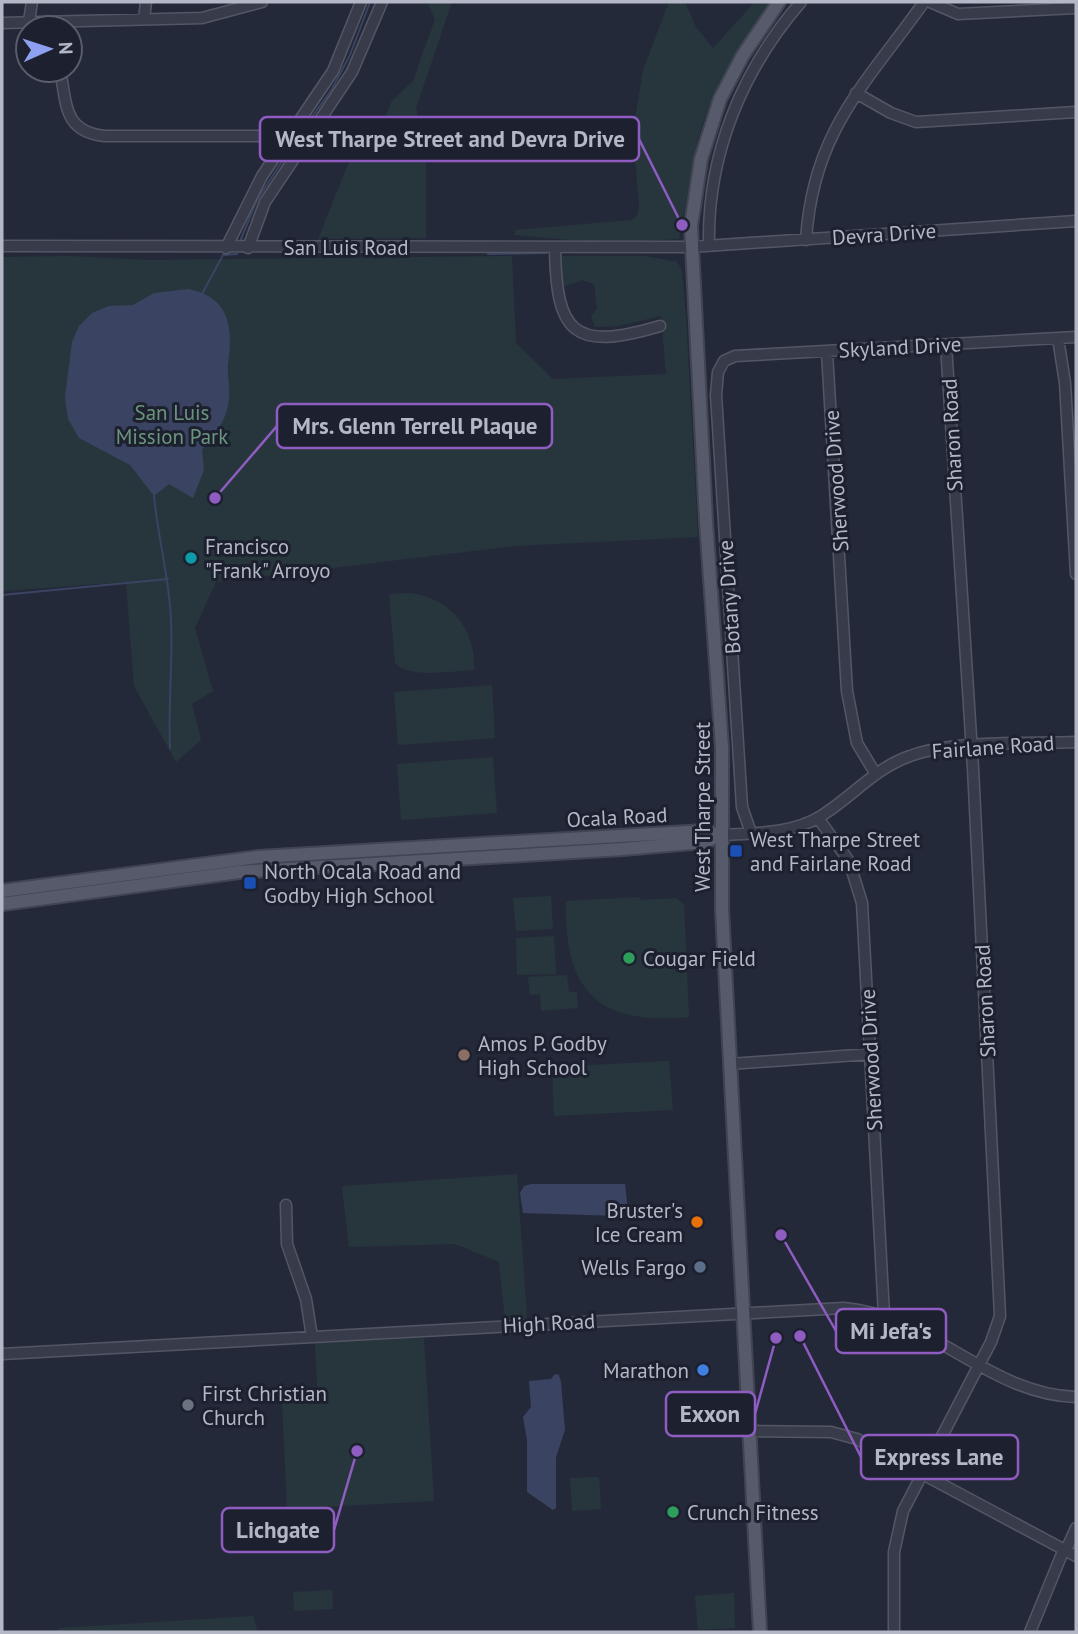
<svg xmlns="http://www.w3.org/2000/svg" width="1078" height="1634" font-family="'PT Sans',sans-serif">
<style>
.green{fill:#27363c}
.water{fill:#3a4462}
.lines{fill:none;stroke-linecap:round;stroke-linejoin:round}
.stream{stroke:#3a4462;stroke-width:2}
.minor-casing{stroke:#535765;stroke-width:13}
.major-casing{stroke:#414553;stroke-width:16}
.minor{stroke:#383c4a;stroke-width:10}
.major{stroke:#565a6a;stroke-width:12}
.culture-dot{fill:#0f9aa8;stroke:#1d212f;stroke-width:2.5}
.transit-dot{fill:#1a4fb4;stroke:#1d212f;stroke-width:2.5}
.leisure-dot{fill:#2e9e5b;stroke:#1d212f;stroke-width:2.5}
.education-dot{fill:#8d6e63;stroke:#1d212f;stroke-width:2.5}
.food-dot{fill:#e8710a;stroke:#1d212f;stroke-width:2.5}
.service-dot{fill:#5c6f8a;stroke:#1d212f;stroke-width:2.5}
.shop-dot{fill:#3f7fe0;stroke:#1d212f;stroke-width:2.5}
.worship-dot{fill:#6b7280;stroke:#1d212f;stroke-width:2.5}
.labels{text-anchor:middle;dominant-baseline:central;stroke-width:6;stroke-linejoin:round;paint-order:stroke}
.street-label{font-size:21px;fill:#b3b7c6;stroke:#1d212f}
.park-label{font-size:21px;fill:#6c957d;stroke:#1d212f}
.poi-label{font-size:21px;fill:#b3b7c6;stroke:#1d212f;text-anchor:start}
.leader{fill:none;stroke:#8f5dc1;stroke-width:2.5}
.callout-dot{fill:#8f5dc1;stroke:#1d212f;stroke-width:2.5}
.callout{fill:#1d212f;stroke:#8f5dc1;stroke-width:2.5}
.callout-label{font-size:23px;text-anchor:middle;font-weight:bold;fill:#b3b7c6}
</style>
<rect width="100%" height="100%" fill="#24293a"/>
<path class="green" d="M427,2H452L416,108L426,161V238L318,239L353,152L375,149L391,102L413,81L435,19Z
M669,2H685L696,27L713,48L755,2H772L713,94L698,138L679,239L604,243L515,235V230L631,220L637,216L639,206L633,132L643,70Z
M70,256L148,260L512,256L516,343L553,379L666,374L661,316L619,326L595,327L591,317L597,309L594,284L582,280L560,288L562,256H645L677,262L682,272L686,316L698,537L515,546L216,582L195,628L213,691L192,704L201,740L176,762L134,686L126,582L2,591V257Z
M409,593C450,597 476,629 474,670C450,671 410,679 395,663L389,594Z
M492,685L495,738L398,745L394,692Z
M493,757L497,813L401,820L397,764Z
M551,896L553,929L516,931L513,898Z
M639,897L640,900L676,898L684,905L689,1017C598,1026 564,991 566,901Z
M554,936L556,974L517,975L516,938Z
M567,975L569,992H577L578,1008L541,1011L540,994L530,995L528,977Z
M669,1061L673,1110L554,1116L552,1067Z
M517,1174L527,1318L505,1320L499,1262L455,1244L349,1247L342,1186Z
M424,1338L434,1501L287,1509L282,1401L318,1399L315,1343Z
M599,1477L601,1509L572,1511L570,1478Z
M332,1590L333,1609L294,1611L293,1592Z
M734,1593L735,1628L698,1630L695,1596Z
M253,1616L258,1632H55L60,1628Z"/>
<path class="water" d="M188,289C231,297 233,329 228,364C227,375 230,387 229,397C228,419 215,435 202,450L204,470L193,498L169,484L154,496L130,465L79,438L68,419L65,397L72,342L79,326L92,313L109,306L133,305L154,293Z
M531,1184H625L628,1211L620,1216L523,1213L520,1193L524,1186Z
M555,1374L559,1375L561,1382L565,1430L556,1457V1508L553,1510L527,1492V1440L523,1417L531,1407L529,1381L551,1379Z"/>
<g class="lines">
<path class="stream" d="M299,135L332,89L350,55L370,2
M241,239L257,200L294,143
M488,254L546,253
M202,294L223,255L237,254
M154,496C158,538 169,577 171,619C173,662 168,705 170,748
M2,595L168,579"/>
<defs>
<path id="minor" d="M930,2L958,14L1076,8
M144,19L146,2
M29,21L32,2
M2,23L202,18L262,2
M60,70C67,104 63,131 104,136H289L304,145
M856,93L891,113L916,122L1076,112
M806,240C813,131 865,85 924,2
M709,245C707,155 742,70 801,2
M2,246L691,247L1076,221
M555,247C556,333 573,352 660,326
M226,248L262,176L333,71L361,2
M248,248L265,202L352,72L382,2
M1058,338L1065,383L1076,574
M827,352L847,691L857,743L875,773
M818,818L849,861L862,903L884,1315
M751,833L742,807L716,395L718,372L724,361L735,356L1076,337
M722,835C755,833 792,834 821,816C852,797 875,768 910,756C953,740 1029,744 1076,742
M730,1064L871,1054
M286,1205L287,1244L306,1299L312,1337
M2,1354L844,1308C929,1315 990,1395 1076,1397
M751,1431L831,1432L857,1439L1076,1556
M1066,1550L1076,1528
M894,1632V1552L903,1511L991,1342L1000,1316L973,768L946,345
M1030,1632L1064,1549"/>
<path id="major" d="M2,891L258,857L705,831L721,835
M2,904L239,872L623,849L704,842L722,835
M760,1632L722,909V748L706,521L691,226L701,159L720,99L743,55L779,2"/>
</defs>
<use href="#minor" class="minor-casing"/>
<use href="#major" class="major-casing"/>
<use href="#minor" class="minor"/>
<use href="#major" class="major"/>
</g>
<circle class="culture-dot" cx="191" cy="558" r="7"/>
<g class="transit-dot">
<rect x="729" y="844" width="14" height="14" rx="3.5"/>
<rect x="243" y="876" width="14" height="14" rx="3.5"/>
</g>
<g class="leisure-dot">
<circle cx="629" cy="958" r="7"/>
<circle cx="673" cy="1512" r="7"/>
</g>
<circle class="education-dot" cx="464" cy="1055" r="7"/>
<circle class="food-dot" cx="697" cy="1222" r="7"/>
<circle class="service-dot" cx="700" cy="1267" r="7"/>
<circle class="shop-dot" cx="703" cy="1370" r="7"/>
<circle class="worship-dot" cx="188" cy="1405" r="7"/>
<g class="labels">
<g class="street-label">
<text transform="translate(884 234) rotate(-4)">Devra Drive</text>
<text x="346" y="247">San Luis Road</text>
<text transform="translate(900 347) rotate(-3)">Skyland Drive</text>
<text transform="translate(952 435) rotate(-93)">Sharon Road</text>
<text transform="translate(836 481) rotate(-94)">Sherwood Drive</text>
<text transform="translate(729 597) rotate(-94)">Botany Drive</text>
<text transform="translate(993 747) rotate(-4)">Fairlane Road</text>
<text transform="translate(702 807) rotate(-90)">West Tharpe Street</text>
<text transform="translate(617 817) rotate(-3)">Ocala Road</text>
<text transform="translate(985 1001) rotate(-93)">Sharon Road</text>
<text transform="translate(871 1060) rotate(-93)">Sherwood Drive</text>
<text transform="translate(549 1323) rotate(-3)">High Road</text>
</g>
<g class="park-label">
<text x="172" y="412">San Luis<tspan x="172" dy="24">Mission Park</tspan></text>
</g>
<g class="poi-label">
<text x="205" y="546">Francisco<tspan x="205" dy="24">"Frank" Arroyo</tspan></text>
<text x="750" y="839">West Tharpe Street<tspan x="750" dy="24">and Fairlane Road</tspan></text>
<text x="264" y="871">North Ocala Road and<tspan x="264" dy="24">Godby High School</tspan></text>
<text x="643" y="958">Cougar Field</text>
<text x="478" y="1043">Amos P. Godby<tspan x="478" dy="24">High School</tspan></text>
<text x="683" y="1210" text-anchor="end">Bruster's<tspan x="683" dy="24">Ice Cream</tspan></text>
<text x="686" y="1267" text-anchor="end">Wells Fargo</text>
<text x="689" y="1370" text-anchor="end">Marathon</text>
<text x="202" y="1393">First Christian<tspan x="202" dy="24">Church</tspan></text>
<text x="687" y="1512">Crunch Fitness</text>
</g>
</g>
<path class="leader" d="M682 225L639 139M215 498L277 426M781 1235L836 1331M776 1338L755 1414M800 1336L861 1457M357 1451L334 1530"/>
<g class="callout-dot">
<circle cx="682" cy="225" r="7"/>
<circle cx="215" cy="498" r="7"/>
<circle cx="781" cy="1235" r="7"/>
<circle cx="776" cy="1338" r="7"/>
<circle cx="800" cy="1336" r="7"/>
<circle cx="357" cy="1451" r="7"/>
</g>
<g class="callout">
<rect x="260" y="117" width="379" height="44" rx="7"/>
<rect x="277" y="404" width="275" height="44" rx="7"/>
<rect x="836" y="1309" width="110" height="44" rx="7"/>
<rect x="666" y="1392" width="89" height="44" rx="7"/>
<rect x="861" y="1435" width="157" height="44" rx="7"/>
<rect x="222" y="1508" width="112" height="44" rx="7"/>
</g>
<g class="callout-label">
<text x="450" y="147">West Tharpe Street and Devra Drive</text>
<text x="415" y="434">Mrs. Glenn Terrell Plaque</text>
<text x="891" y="1339">Mi Jefa's</text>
<text x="710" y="1422">Exxon</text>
<text x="939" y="1465">Express Lane</text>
<text x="278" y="1538">Lichgate</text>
</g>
<rect width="1078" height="1634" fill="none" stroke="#b3b7c6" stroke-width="7"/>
<g transform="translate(49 49) rotate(87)"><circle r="33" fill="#1d212f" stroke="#595d6b" stroke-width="2"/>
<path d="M0-5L12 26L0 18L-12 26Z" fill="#8da1f0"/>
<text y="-10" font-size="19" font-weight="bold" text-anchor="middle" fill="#b3b7c6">N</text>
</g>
</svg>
